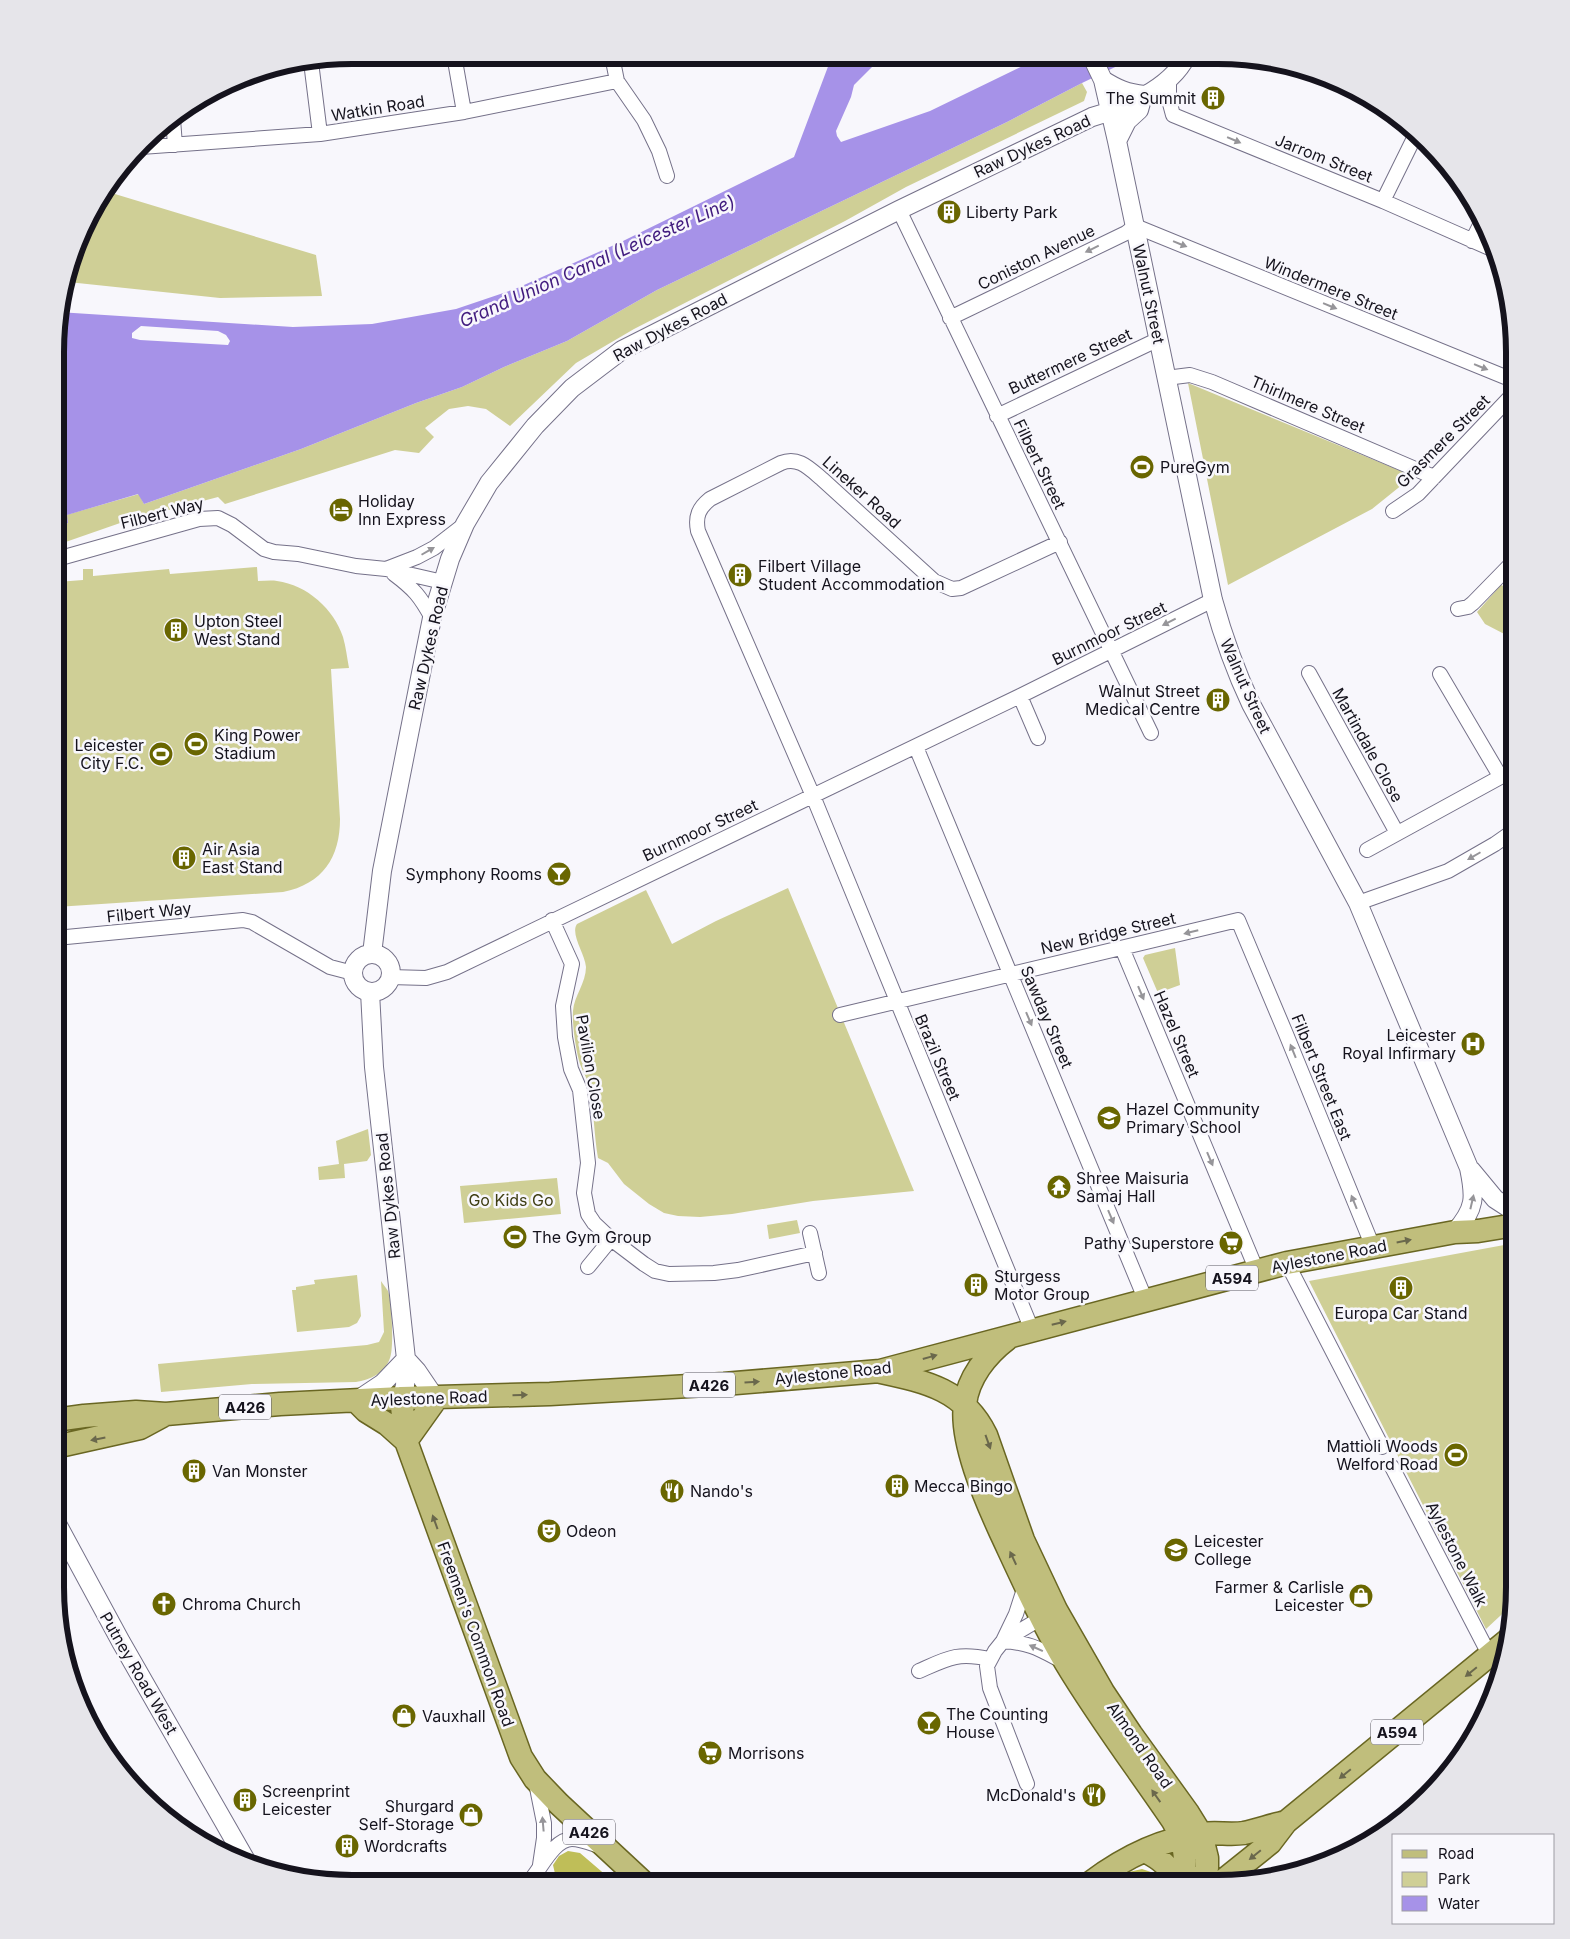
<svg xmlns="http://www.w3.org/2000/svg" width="1570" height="1939" font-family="Inter,sans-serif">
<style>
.green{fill:#cfcf96}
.forest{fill:#bfbe58}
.water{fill:#a692e8;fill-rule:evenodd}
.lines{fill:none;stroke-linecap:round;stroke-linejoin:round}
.minor-casing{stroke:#757189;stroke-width:16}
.tertiary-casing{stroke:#757189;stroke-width:20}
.primary-casing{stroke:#696622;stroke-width:25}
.minor{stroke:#fff;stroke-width:14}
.tertiary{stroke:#fff;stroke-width:18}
.primary{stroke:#c0be7c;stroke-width:22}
.oneway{fill:#969599}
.oneway2{fill:#6a684c}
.labels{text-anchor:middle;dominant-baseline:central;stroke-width:5;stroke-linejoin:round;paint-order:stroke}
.shield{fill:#f8f7fc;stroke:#595760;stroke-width:1}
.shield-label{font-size:15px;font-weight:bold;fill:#15131d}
.poi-label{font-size:16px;fill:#15131d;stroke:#f8f7fc;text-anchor:start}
.street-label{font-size:16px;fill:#15131d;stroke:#f8f7fc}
.park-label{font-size:16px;fill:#3f3e13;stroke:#f8f7fc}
.water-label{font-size:18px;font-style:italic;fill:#411b7e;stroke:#f8f7fc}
.rim{fill:none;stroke:#15131d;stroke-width:6}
</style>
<rect width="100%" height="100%" fill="#f8f7fc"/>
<path class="green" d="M1082,83L1087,92L1084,101L906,187L845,221L634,329L576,363L510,426L486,409L468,406L449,409L425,428L434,437L419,453L395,450L225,504L218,497L123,522L57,545V527L68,523L66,515L139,494L144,504L301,449L416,403L462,387L504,367L567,341L657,290L1007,122Z
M105,191L316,255L322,296L220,298L68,282L95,204Z
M1188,383L1413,476L1372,509L1228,585Z
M257,567L258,581C264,581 271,580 277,581C307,585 334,609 343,637C346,647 347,658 349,668L331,669L340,819C340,857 323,884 283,892L56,907L57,582L83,580V569H93V576L169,569L170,574Z
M1501,585L1506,587L1515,586V633L1512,638L1485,624L1477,612Z
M788,888L914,1191L813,1201L732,1214L700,1217L678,1216L664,1213L649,1204L624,1184L608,1163L598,1158C594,1135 594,1109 589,1086C587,1078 583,1072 580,1064C576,1051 572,1025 573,1011C574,996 586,983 586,967C585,954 570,934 577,924L646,890L672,944L716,921Z
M1175,948L1180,985L1158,993L1143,958L1145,955Z
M368,1129L371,1155L367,1161L344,1164L345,1178L319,1180L318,1167L339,1164L336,1141Z
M557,1178L561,1214L464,1223L460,1186Z
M797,1220L800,1233L769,1239L767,1225Z
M1515,1243L1514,1603L1486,1629L1309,1281Z
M357,1275L361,1316L357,1323L349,1327L297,1332L292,1290H296V1287L315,1284L314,1280Z
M381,1281C383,1284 386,1288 388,1291C392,1302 394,1348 390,1358C385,1373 370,1380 356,1382L252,1384L161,1392L158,1364L367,1345L379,1342L384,1332Z"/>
<path class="forest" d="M568,1851L580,1853L615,1883H607L598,1873L587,1883H559L556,1878L553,1865L559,1856Z
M1142,1869L1154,1873L1160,1883H1108L1120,1874Z"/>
<path class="water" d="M832,56L882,57L854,85L851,97L836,131L837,136L841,142L930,111L1041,57H1136L1082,83L1007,122L657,290L567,341L504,367L462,387L416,403L301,449L144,504L138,494L67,515L68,523L57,527L58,312L293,327L372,324L456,309L515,289L621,242L794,157ZM141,326L218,331L226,335L230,341L228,345L140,340L132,338V333Z"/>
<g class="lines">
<defs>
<path id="minor" d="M454,55L464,112
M612,56L617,81L644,120L659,151L667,176
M311,62L320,134
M1169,79V100L1173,115L1383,201L1494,250
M173,119L175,145
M141,147L320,134L464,112L617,81
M1383,201L1416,134
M899,210L1151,733
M1472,241L1482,221
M950,318L1126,233L1135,226L1515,381
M1166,378L1190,375L1212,382L1434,477
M997,416L1159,339
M1393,511L1418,494L1515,392
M57,559L199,519L218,518L232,525L264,549L274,552L298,554L356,566L386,569L443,582
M386,569L417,557L434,548L465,524
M394,574C414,589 420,596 432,618
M1458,609L1468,607L1473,603L1515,560
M1309,673L1397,833
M1440,674L1500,776
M1020,696L1038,738
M916,747L1146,1301
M1367,850L1515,769
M1358,903L1448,871L1495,844L1515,830
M552,920L572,964L563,1006L565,1037L571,1069L580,1090L588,1163L584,1193L588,1214L594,1223L611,1239L644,1264L655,1271L669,1274L714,1273L738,1270L815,1253
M56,938L243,920L252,922L330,967L353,973
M1122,948L1257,1271
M390,977L426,978L447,972L1020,696L1213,600
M840,1015L1238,920L1286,1034L1373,1247
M810,1233L819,1273
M1287,1263L1382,1447
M588,1267L611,1239
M1032,1330L813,796L698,531C695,516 699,508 710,499L781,463C798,456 809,468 822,479L934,581L952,589L961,588L1060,542
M1392,1467L1490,1656
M1025,1586L1016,1614L1003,1641C1031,1643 1039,1649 1064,1662
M919,1671C948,1658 957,1652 990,1659
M536,1783L544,1823V1838L540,1865
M1027,1784L990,1688L987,1666L995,1651L1003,1641L1048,1614
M528,1883C540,1871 553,1839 572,1839C580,1839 590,1843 599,1846"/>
<path id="tertiary" d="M1092,57L1103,80L1117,141L1213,600C1223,636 1235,670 1251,704L1358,903L1469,1168C1475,1197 1476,1208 1455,1232
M1103,80C1117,89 1127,93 1144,95
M1117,141L1127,121L1139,110L1142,99
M372,954L382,871L424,658L432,618L450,559L465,524L489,483L535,426L572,388L622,350L899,210L1092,117C1124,108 1170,89 1186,57
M353 973a19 19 0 1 1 38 0a19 19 0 1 1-38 0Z
M370,992L374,1067L406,1359L405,1386L401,1398
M1471,1170L1495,1199L1515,1212
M356,1401L383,1383L406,1359L417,1371L436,1399
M55,1520L121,1642L248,1864"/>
<path id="primary" d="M1007,1339C986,1355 968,1378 965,1404C960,1441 985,1498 1000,1531C1021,1576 1041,1621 1066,1663C1099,1718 1137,1768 1173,1821C1184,1842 1189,1860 1181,1883
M881,1372C927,1382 964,1390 986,1435L1023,1540L1056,1610L1103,1692L1131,1734L1188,1813L1201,1834L1207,1858V1868L1202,1883
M401,1398L406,1441L521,1757L535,1779L559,1804L644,1883
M356,1401L366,1411L387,1424L406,1441L436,1399
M55,1420L84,1416L136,1412L166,1414L280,1404L401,1398L550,1394L724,1384L880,1371L1287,1263L1455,1232L1478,1231L1515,1225
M55,1447L140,1428L166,1414
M1145,1851C1162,1860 1168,1865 1177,1883
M1090,1883C1122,1859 1161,1839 1202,1834C1216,1832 1230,1835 1244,1833C1258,1830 1272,1825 1286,1822
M1220,1883L1270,1843L1286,1822L1508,1640"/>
</defs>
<use href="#minor" class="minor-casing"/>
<use href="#tertiary" class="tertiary-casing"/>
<use href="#primary" class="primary-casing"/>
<use href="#minor" class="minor"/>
<use href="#tertiary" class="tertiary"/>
<use href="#primary" class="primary"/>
</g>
<defs><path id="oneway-solid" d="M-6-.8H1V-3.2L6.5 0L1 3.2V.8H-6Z" transform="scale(1.25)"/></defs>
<g class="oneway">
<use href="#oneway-solid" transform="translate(1234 140) rotate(23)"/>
<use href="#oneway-solid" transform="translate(1180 244) rotate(22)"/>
<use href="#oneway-solid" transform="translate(1092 249) rotate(154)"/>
<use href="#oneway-solid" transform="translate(1330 306) rotate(22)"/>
<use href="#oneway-solid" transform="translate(1481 367) rotate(22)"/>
<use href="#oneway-solid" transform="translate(428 551) rotate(-30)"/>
<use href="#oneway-solid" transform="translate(1169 622) rotate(153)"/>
<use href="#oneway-solid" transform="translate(1474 856) rotate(150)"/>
<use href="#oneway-solid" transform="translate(1191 932) rotate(166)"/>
<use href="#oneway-solid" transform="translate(1141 993) rotate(67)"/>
<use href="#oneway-solid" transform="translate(1029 1019) rotate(67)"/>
<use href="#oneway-solid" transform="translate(1293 1051) rotate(-112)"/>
<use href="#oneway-solid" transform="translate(1210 1159) rotate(67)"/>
<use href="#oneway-solid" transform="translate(1354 1202) rotate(-112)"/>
<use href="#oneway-solid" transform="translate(1472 1202) rotate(-77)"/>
<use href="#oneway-solid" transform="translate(1111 1217) rotate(67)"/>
<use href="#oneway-solid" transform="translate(1036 1648) rotate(-156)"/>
<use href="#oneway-solid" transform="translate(543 1824) rotate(-95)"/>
</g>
<g class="oneway2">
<use href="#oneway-solid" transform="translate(1404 1241) rotate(-11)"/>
<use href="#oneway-solid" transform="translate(1059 1323) rotate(-14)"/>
<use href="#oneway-solid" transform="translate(930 1357) rotate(-16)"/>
<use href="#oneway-solid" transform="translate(752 1382) rotate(-4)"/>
<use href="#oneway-solid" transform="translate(520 1395) rotate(-2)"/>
<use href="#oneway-solid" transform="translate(98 1439) rotate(169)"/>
<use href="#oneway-solid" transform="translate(988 1442) rotate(70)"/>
<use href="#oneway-solid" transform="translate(435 1522) rotate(-110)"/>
<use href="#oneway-solid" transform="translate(1013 1558) rotate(-115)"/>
<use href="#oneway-solid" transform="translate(1471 1672) rotate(141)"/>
<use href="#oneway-solid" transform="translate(1345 1774) rotate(141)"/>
<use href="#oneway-solid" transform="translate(1156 1796) rotate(-125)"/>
<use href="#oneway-solid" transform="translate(1255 1855) rotate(141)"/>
</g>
<defs>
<symbol id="building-disc" viewBox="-11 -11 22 22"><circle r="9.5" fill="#696600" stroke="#f8f7fc"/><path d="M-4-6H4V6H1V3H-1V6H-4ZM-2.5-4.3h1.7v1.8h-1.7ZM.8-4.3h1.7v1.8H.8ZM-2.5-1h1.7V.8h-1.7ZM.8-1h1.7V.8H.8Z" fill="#fff"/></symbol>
<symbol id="stadium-disc" viewBox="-11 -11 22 22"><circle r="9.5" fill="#696600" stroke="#f8f7fc"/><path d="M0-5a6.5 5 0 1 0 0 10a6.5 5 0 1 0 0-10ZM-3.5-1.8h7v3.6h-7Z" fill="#fff"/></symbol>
<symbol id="hotel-disc" viewBox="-11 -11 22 22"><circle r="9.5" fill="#696600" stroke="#f8f7fc"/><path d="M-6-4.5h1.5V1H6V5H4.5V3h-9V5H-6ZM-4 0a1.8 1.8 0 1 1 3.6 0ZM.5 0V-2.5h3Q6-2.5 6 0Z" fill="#fff"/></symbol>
<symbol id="bar-disc" viewBox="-11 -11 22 22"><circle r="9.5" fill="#696600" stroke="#f8f7fc"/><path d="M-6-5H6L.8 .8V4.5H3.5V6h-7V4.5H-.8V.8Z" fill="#fff"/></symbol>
<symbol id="hospital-disc" viewBox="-11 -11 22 22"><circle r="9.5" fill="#696600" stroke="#f8f7fc"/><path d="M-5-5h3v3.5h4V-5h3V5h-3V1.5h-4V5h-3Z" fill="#fff"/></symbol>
<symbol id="school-disc" viewBox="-11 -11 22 22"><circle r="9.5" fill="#696600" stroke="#f8f7fc"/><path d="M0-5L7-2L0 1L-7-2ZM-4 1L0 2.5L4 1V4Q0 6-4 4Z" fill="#fff"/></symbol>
<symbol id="temple-disc" viewBox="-11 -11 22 22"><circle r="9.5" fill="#696600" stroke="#f8f7fc"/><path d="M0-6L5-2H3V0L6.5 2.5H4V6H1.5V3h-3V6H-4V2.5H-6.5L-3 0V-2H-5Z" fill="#fff"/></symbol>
<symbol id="supermarket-disc" viewBox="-11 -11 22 22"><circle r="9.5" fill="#696600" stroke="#f8f7fc"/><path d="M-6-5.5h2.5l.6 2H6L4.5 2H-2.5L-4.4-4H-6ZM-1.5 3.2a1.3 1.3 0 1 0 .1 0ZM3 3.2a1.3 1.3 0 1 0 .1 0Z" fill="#fff"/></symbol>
<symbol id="restaurant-disc" viewBox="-11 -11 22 22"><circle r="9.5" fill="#696600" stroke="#f8f7fc"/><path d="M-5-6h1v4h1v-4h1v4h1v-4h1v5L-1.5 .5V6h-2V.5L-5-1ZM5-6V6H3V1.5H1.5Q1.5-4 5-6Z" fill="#fff"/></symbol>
<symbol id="theatre-disc" viewBox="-11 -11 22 22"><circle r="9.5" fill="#696600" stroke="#f8f7fc"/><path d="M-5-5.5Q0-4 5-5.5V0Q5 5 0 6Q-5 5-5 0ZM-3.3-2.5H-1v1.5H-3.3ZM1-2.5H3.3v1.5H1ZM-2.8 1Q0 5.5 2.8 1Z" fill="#fff"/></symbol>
<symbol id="university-disc" viewBox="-11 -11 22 22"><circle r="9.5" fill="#696600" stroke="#f8f7fc"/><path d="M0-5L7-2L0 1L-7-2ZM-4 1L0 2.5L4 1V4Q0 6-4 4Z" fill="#fff"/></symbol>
<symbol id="shop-disc" viewBox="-11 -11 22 22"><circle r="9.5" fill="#696600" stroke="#f8f7fc"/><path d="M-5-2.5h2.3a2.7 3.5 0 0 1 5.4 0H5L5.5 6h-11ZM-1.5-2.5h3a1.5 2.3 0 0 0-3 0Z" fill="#fff"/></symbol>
<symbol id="church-disc" viewBox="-11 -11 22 22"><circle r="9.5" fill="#696600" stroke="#f8f7fc"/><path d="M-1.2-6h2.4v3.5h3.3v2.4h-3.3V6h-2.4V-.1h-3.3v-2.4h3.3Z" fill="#fff"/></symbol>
</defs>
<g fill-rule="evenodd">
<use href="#building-disc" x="1199" y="84" width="28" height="28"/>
<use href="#building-disc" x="935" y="198" width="28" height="28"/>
<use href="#stadium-disc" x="1128" y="453" width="28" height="28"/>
<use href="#hotel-disc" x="327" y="496" width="28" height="28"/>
<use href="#building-disc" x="726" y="561" width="28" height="28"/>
<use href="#building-disc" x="162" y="616" width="28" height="28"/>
<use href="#building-disc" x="1204" y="686" width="28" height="28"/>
<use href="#stadium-disc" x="182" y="730" width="28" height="28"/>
<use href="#stadium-disc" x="147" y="740" width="28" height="28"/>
<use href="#building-disc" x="170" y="844" width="28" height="28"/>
<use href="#bar-disc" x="545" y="860" width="28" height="28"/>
<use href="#hospital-disc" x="1459" y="1030" width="28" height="28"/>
<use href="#school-disc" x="1095" y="1104" width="28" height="28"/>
<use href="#temple-disc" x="1045" y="1173" width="28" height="28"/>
<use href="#stadium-disc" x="501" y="1223" width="28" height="28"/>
<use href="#supermarket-disc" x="1217" y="1229" width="28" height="28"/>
<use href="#building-disc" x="962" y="1271" width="28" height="28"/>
<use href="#building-disc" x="1387" y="1274" width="28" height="28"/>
<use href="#stadium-disc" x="1442" y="1441" width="28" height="28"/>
<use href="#building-disc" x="180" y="1457" width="28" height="28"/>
<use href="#building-disc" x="883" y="1472" width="28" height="28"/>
<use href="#restaurant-disc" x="658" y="1477" width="28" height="28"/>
<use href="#theatre-disc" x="535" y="1517" width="28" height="28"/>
<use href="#university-disc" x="1162" y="1536" width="28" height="28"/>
<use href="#shop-disc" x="1347" y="1582" width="28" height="28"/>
<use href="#church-disc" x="150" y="1590" width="28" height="28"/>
<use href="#shop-disc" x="390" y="1702" width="28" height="28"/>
<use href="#bar-disc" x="915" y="1709" width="28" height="28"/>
<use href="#supermarket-disc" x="696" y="1739" width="28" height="28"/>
<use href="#restaurant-disc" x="1080" y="1781" width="28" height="28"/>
<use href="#building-disc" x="231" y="1786" width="28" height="28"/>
<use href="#shop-disc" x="457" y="1801" width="28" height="28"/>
<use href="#building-disc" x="333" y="1832" width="28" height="28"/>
</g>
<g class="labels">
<g class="shield">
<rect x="1206" y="1265.5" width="52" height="25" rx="4"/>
<rect x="683" y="1372.5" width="52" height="25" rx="4"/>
<rect x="219" y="1394.5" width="52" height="25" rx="4"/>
<rect x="1371" y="1719.5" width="52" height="25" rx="4"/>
<rect x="563" y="1819.5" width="52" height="25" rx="4"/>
</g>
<g class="shield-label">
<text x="1232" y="1278">A594</text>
<text x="709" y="1385">A426</text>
<text x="245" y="1407">A426</text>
<text x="1397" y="1732">A594</text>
<text x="589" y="1832">A426</text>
</g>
<g class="poi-label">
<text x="1196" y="98" text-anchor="end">The Summit</text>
<text x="966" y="212">Liberty Park</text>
<text x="1160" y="467">PureGym</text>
<text x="358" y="501">Holiday<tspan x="358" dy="18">Inn Express</tspan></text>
<text x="758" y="566">Filbert Village<tspan x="758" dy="18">Student Accommodation</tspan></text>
<text x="194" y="621">Upton Steel<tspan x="194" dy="18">West Stand</tspan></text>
<text x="1200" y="691" text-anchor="end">Walnut Street<tspan x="1200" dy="18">Medical Centre</tspan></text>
<text x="214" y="735">King Power<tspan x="214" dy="18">Stadium</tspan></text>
<text x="144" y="745" text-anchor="end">Leicester<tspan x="144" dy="18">City F.C.</tspan></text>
<text x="202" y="849">Air Asia<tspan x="202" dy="18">East Stand</tspan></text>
<text x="542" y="874" text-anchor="end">Symphony Rooms</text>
<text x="1456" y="1035" text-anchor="end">Leicester<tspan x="1456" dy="18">Royal Infirmary</tspan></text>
<text x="1126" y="1109">Hazel Community<tspan x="1126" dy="18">Primary School</tspan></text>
<text x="1076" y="1178">Shree Maisuria<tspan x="1076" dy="18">Samaj Hall</tspan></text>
<text x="532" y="1237">The Gym Group</text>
<text x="1214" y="1243" text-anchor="end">Pathy Superstore</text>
<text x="994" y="1276">Sturgess<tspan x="994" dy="18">Motor Group</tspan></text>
<text x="1401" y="1313" text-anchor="middle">Europa Car Stand</text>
<text x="1438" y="1446" text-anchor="end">Mattioli Woods<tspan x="1438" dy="18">Welford Road</tspan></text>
<text x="212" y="1471">Van Monster</text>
<text x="914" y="1486">Mecca Bingo</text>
<text x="690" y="1491">Nando's</text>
<text x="566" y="1531">Odeon</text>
<text x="1194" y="1541">Leicester<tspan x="1194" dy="18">College</tspan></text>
<text x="1344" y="1587" text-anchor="end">Farmer &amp; Carlisle<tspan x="1344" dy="18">Leicester</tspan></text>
<text x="182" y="1604">Chroma Church</text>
<text x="946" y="1714">The Counting<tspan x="946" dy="18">House</tspan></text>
<text x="422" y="1716">Vauxhall</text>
<text x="728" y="1753">Morrisons</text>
<text x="262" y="1791">Screenprint<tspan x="262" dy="18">Leicester</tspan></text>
<text x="1076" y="1795" text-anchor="end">McDonald's</text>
<text x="454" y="1806" text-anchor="end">Shurgard<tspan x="454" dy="18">Self-Storage</tspan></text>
<text x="364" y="1846">Wordcrafts</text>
</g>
<g class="street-label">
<text transform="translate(378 108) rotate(-9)">Watkin Road</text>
<text transform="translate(1032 146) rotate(-25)">Raw Dykes Road</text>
<text transform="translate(1324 158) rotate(22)">Jarrom Street</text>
<text transform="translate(1036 257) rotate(-26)">Coniston Avenue</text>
<text transform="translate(1331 288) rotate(22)">Windermere Street</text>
<text transform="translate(1149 294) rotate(78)">Walnut Street</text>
<text transform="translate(670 327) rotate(-28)">Raw Dykes Road</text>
<text transform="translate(1070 361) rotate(-25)">Buttermere Street</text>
<text transform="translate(1308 404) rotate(23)">Thirlmere Street</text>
<text transform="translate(1443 441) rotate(-45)">Grasmere Street</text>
<text transform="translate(1040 464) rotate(64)">Filbert Street</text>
<text transform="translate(862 492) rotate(42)">Lineker Road</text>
<text transform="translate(162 513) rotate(-14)">Filbert Way</text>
<text transform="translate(1109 633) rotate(-26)">Burnmoor Street</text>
<text transform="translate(428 648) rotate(-77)">Raw Dykes Road</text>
<text transform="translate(1246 686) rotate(66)">Walnut Street</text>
<text transform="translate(1368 745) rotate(61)">Martindale Close</text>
<text transform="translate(700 830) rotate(-25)">Burnmoor Street</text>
<text transform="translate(149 912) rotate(-6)">Filbert Way</text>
<text transform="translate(1108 933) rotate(-13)">New Bridge Street</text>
<text transform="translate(1047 1017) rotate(67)">Sawday Street</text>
<text transform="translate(1177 1034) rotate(67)">Hazel Street</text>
<text transform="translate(938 1057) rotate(67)">Brazil Street</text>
<text transform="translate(591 1067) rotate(80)">Pavilion Close</text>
<text transform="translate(1322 1077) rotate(68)">Filbert Street East</text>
<text transform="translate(388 1196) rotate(-96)">Raw Dykes Road</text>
<text transform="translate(1329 1256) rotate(-11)">Aylestone Road</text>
<text transform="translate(833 1373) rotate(-6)">Aylestone Road</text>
<text transform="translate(429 1398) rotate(-2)">Aylestone Road</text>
<text transform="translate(1457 1554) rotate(63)">Aylestone Walk</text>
<text transform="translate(476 1634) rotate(70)">Freemen's Common Road</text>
<text transform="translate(139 1673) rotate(60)">Putney Road West</text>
<text transform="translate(1140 1745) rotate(55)">Almond Road</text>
</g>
<g class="park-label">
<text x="511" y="1200">Go Kids Go</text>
</g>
<g class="water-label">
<text transform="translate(597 261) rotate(-24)">Grand Union Canal (Leicester Line)</text>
</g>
</g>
<path d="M0 0H1570V1939H0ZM352 64H1218A288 288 0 0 1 1506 352V1587A288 288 0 0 1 1218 1875H352A288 288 0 0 1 64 1587V352A288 288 0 0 1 352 64Z" fill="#e6e5ea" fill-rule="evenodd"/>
<path class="rim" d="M352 64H1218A288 288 0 0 1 1506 352V1587A288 288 0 0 1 1218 1875H352A288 288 0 0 1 64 1587V352A288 288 0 0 1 352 64Z"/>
<rect x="1392" y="1834" width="162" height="90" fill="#f8f7fc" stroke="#9d9ca3"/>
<rect x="1402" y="1850" width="25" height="8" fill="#c0be7c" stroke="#9d9ca3"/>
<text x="1438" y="1859" font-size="15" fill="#15131d">Road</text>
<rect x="1402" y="1872" width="25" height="15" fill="#cfcf96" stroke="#9d9ca3"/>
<text x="1438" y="1884" font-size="15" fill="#15131d">Park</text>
<rect x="1402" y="1896" width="25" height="15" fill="#a692e8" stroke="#9d9ca3"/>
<text x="1438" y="1909" font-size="15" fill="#15131d">Water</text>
</svg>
